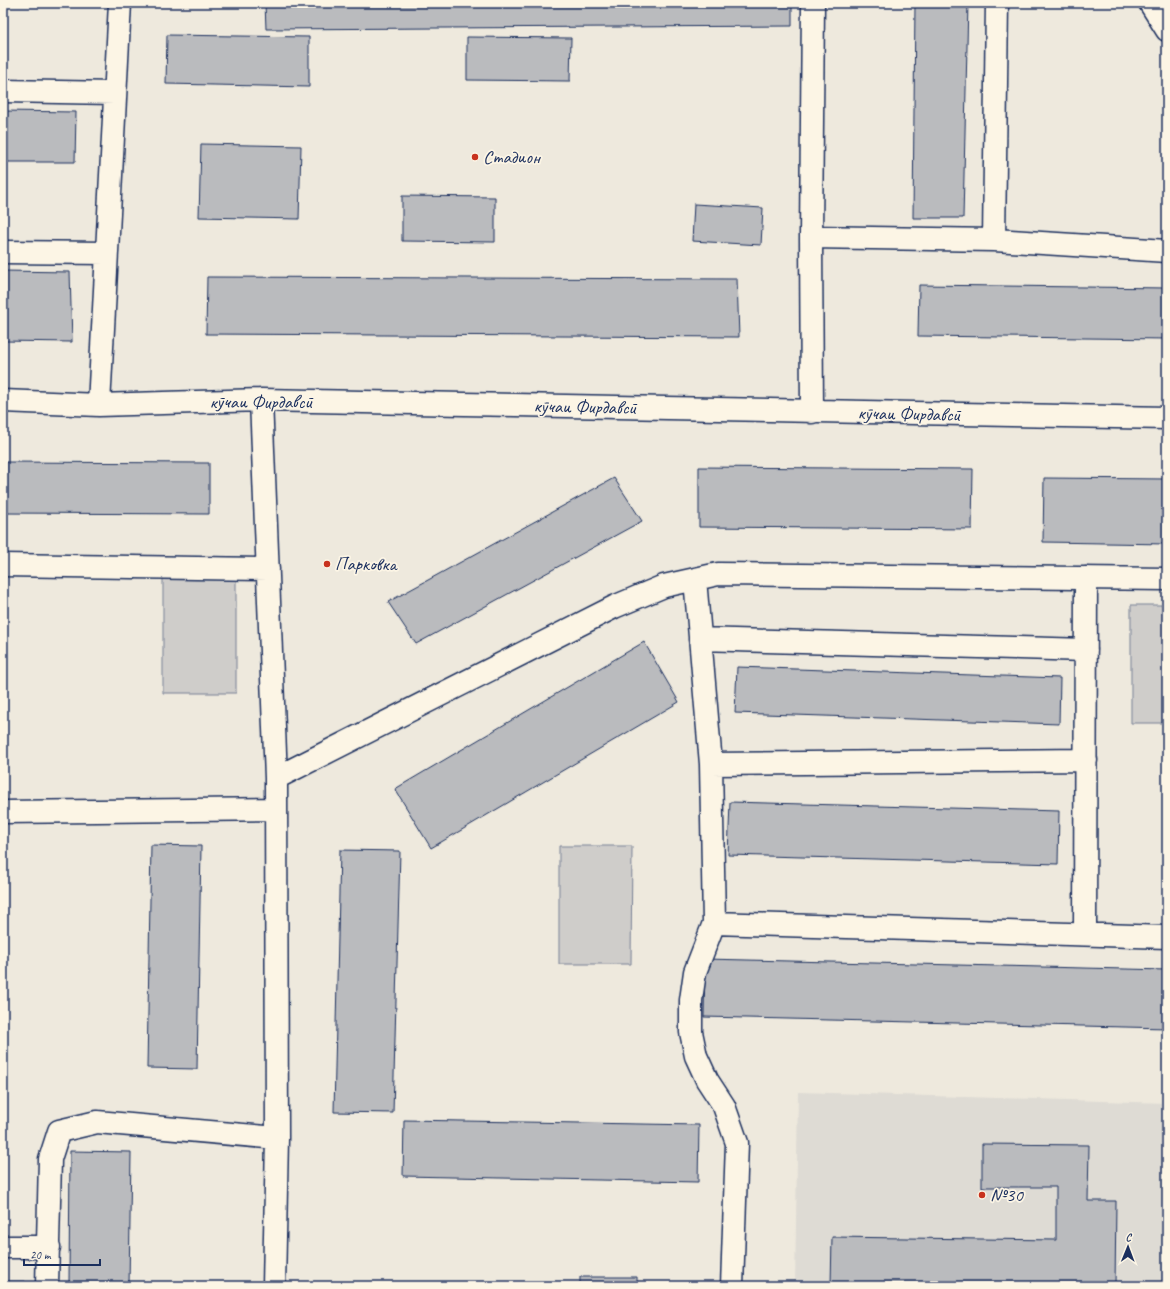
<svg xmlns="http://www.w3.org/2000/svg" width="1170" height="1289" font-family="Caveat,sans-serif">
<style>
.built{fill:#dedbd4}
.green{fill:#cfcdca;stroke:#757e94}
.building{fill:#babbbe;stroke:#1b2f5e}
.lines{fill:none;stroke-linecap:round;stroke-linejoin:round}
.minor-casing{stroke:#1b2f5e;stroke-width:25}
.minor{stroke:#fcf5e5;stroke-width:22}
.poi-dot{fill:#c8321e;stroke:#fcf5e5;stroke-width:1.5}
.labels{text-anchor:middle;dominant-baseline:central;stroke-width:3.5;stroke-linejoin:round;paint-order:stroke}
.poi-label{font-size:19px;fill:#1b2f5e;stroke:#fcf5e5;text-anchor:start}
.street-label{font-size:19px;fill:#1b2f5e;stroke:#fcf5e5}
</style>
<rect width="100%" height="100%" fill="#eee9dd"/>
<filter id="ink" filterUnits="userSpaceOnUse"><feTurbulence type="fractalNoise" baseFrequency=".025" numOctaves="2"/><feDisplacementMap in="SourceGraphic" scale="8" xChannelSelector="R" yChannelSelector="G"/><feConvolveMatrix kernelMatrix="1 2 1 2 8 2 1 2 1" color-interpolation-filters="sRGB"/></filter>
<g filter="url(#ink)">
<path class="built" d="M798,1092L1167,1103V1286H795Z"/>
<path class="green" d="M163,575H236V693H163Z
M1131,605H1167V723H1131Z
M559,846H632L631,964H559Z
M3,1281H25V1286H3Z"/>
<path class="building" d="M265,3H792V26L266,29Z
M915,3H968L963,218H913Z
M167,35L309,37V87L166,84Z
M467,37L571,38L570,81L467,80Z
M3,111L76,112L75,162H3Z
M201,144L301,146L299,219L199,217Z
M402,196L495,197V242L402,241Z
M694,204L763,208L761,245L692,241Z
M3,271L70,272L72,342L3,341Z
M207,277L737,279L739,337L206,334Z
M919,285L1167,288V339L918,336Z
M3,462L209,463V514L3,513Z
M699,467L973,469L972,529L699,527Z
M614,478L642,521L416,644L388,602Z
M1044,478L1167,479V544L1043,542Z
M644,642L679,702L431,848L395,789Z
M737,667L1060,678L1059,724L735,713Z
M730,802L1059,811L1058,864L728,855Z
M151,845L201,846L197,1069L147,1068Z
M340,850L400,851L393,1113L334,1112Z
M705,959L1167,970V1028L704,1017Z
M404,1120L699,1125L698,1182L403,1176Z
M982,1144L1089,1145L1088,1201H1116L1115,1286H1055V1283H1021V1286H831L832,1237L1056,1240V1187H982Z
M70,1151L131,1152L129,1286H69Z
M580,1277H637V1286H580Z"/>
<g class="lines">
<defs>
<path id="minor" d="M1150,3L1167,30
M3,91L114,93
M811,237L994,240L997,3
M994,240L1167,251
M3,252L106,253
M261,400L276,778L277,1138L274,1286
M3,401L99,405L261,400L1167,418
M99,405L120,3
M812,412L811,237L813,3
M3,565L268,569
M695,579L711,764L714,923L695,972L691,1000V1032L696,1056L707,1080L724,1106L737,1143L732,1286
M700,639L1086,650
M711,764L1086,760
M276,778L614,607L664,586L718,574L1167,579
M3,812L276,809
M714,923L1167,937
M1085,934L1086,578
M3,1247H49
M47,1286L50,1159L59,1131L97,1122L277,1138"/>
</defs>
<use href="#minor" class="minor-casing"/>
<use href="#minor" class="minor"/>
</g>
</g>
<g class="poi-dot">
<circle cx="475" cy="157" r="4"/>
<circle cx="327" cy="564" r="4"/>
<circle cx="982" cy="1195" r="4"/>
</g>
<g class="labels">
<g class="poi-label">
<text x="483" y="157">Стадион</text>
<text x="335" y="564">Парковка</text>
<text x="990" y="1195">№30</text>
</g>
<g class="street-label">
<text x="261" y="402">кӯчаи Фирдавсӣ</text>
<text transform="translate(585 407) rotate(1)">кӯчаи Фирдавсӣ</text>
<text transform="translate(909 414) rotate(1)">кӯчаи Фирдавсӣ</text>
</g>
</g>
<rect width="1170" height="1289" fill="none" stroke="#fcf5e5" stroke-width="16"/>
<rect x="8" y="8" width="1154" height="1273" fill="none" stroke="#1b2f5e" stroke-width="1.5" filter="url(#ink)"/>
<g transform="translate(1128 1247) rotate(1)" stroke="#fcf5e5" stroke-width="3" paint-order="stroke">
<path d="M0-3L7 15L0 10L-7 15Z" fill="#1b2f5e"/>
<text y="-6" font-size="11" font-weight="bold" text-anchor="middle" fill="#1b2f5e">С</text>
</g>
<path d="M24 1259v6h76v-6" fill="none" stroke="#1b2f5e" stroke-width="2"/>
<text x="30" y="1259" font-size="12" fill="#1b2f5e" stroke="#fcf5e5" stroke-width="3" paint-order="stroke">20 m</text>
</svg>
